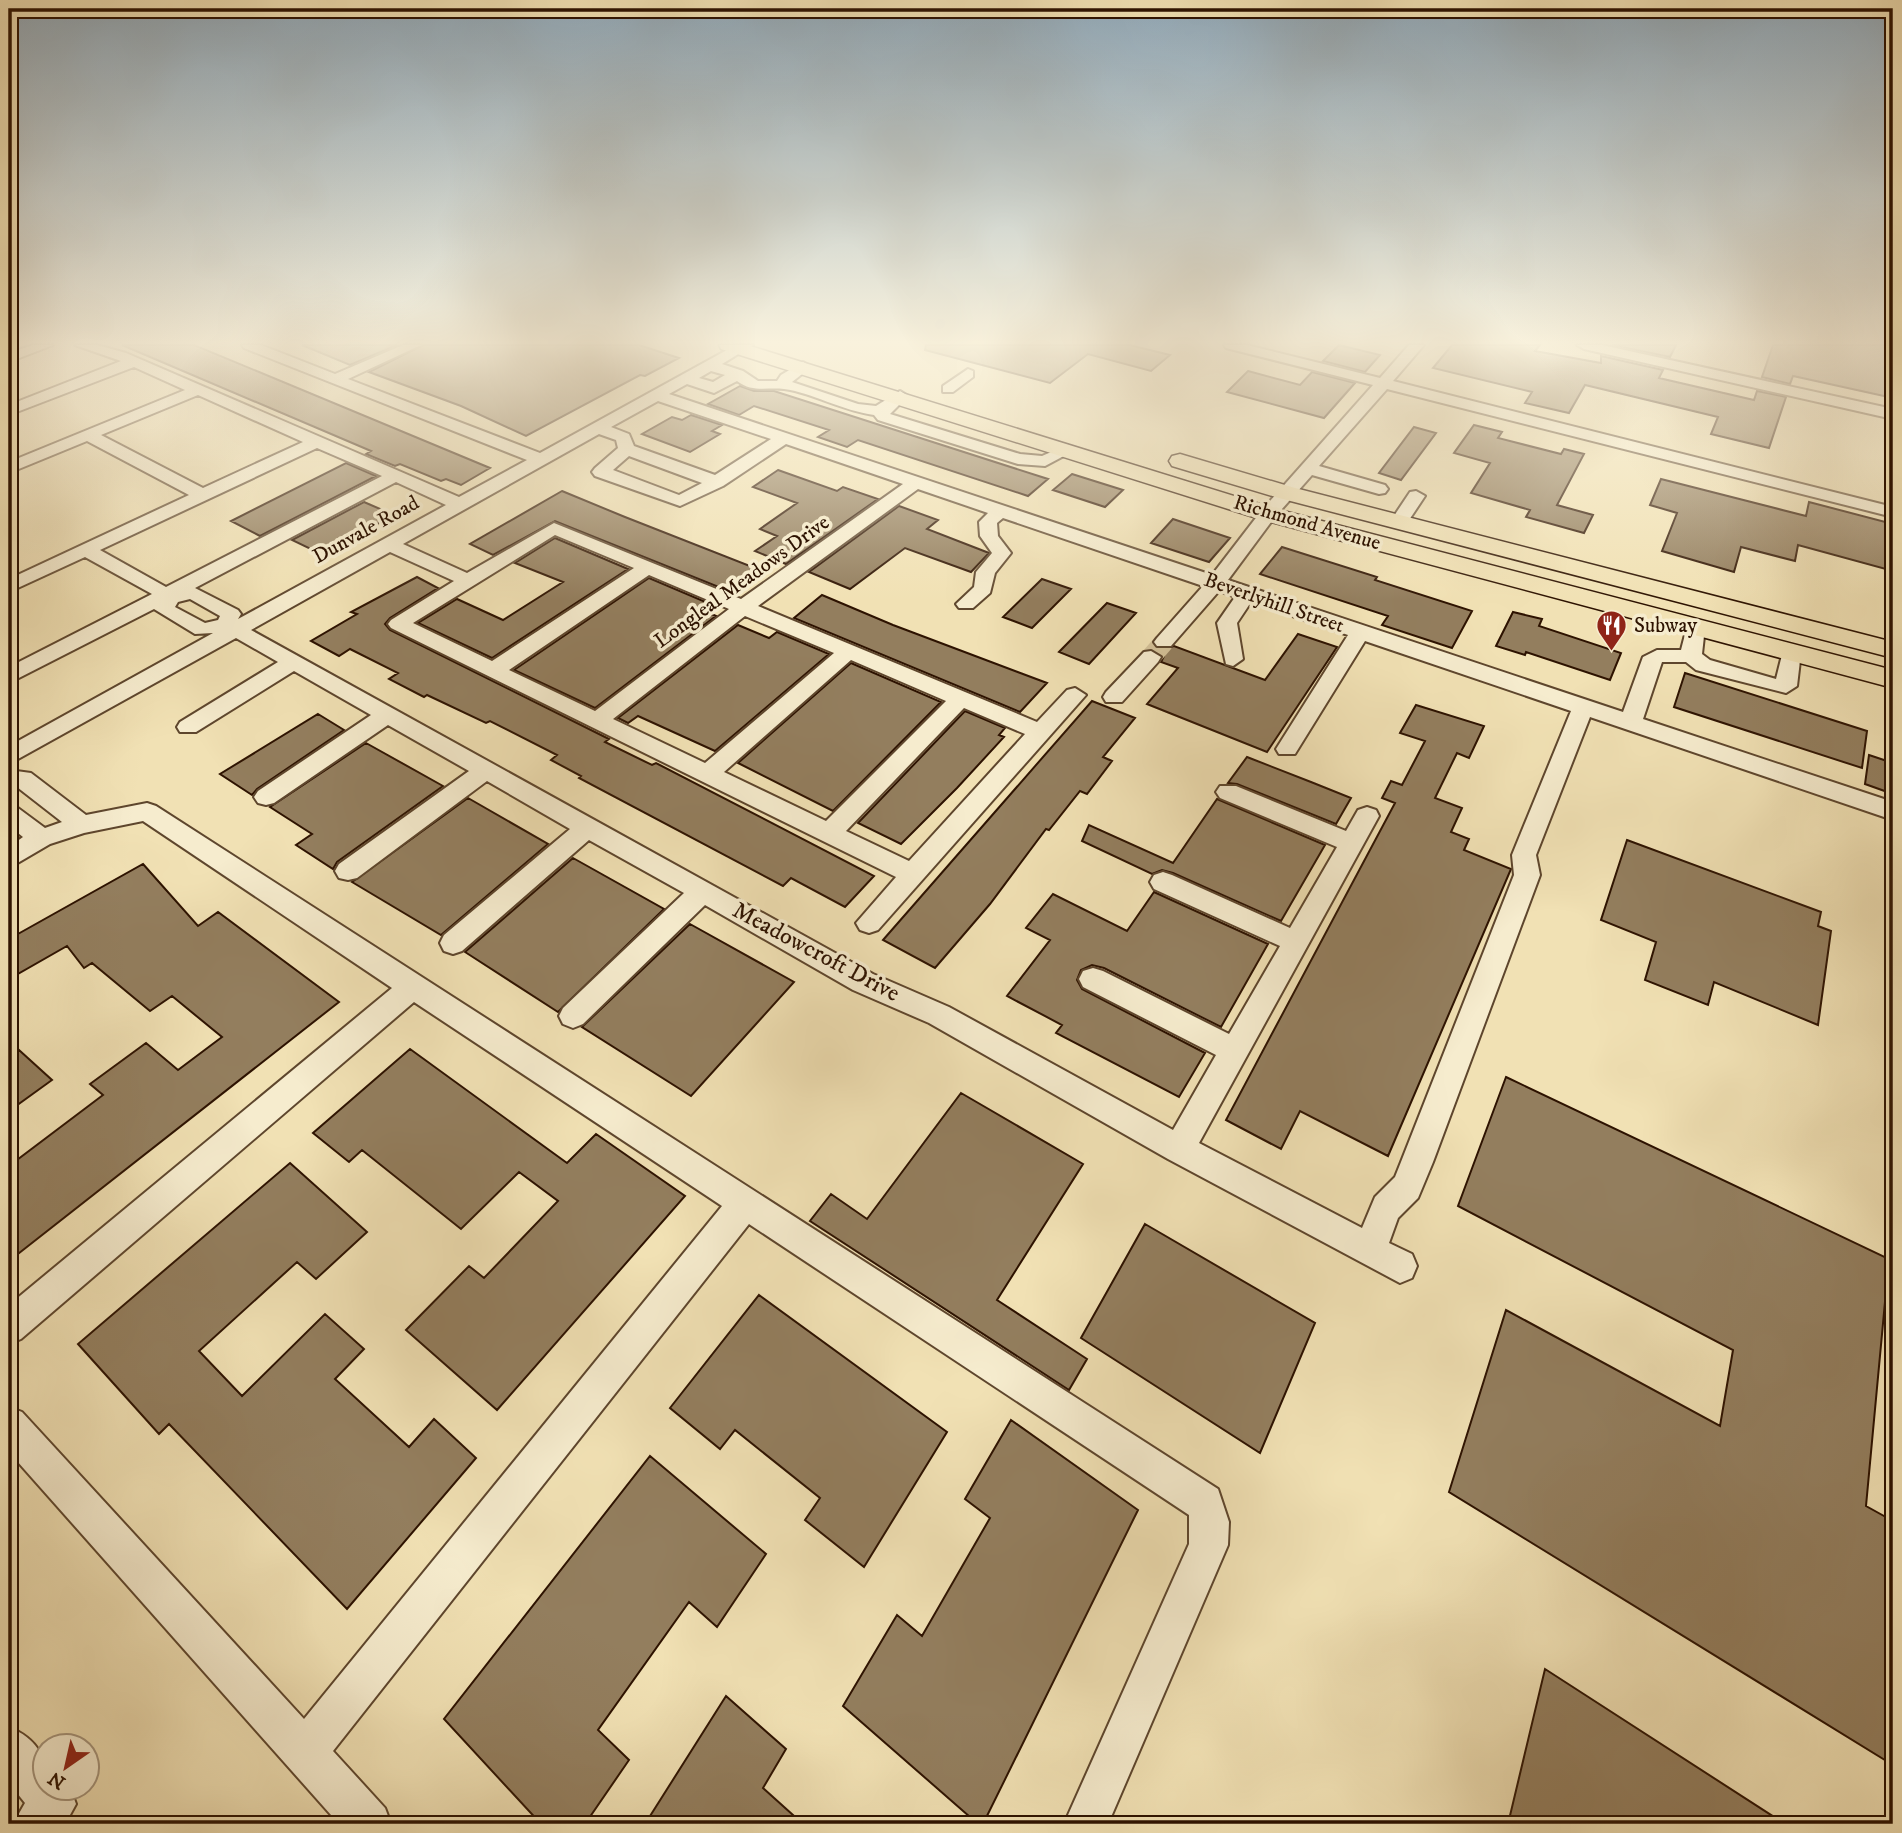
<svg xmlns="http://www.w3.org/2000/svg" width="1902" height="1833" font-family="'IM FELL DW Pica',serif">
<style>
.building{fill:#937e5e;stroke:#2d1200;stroke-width:2}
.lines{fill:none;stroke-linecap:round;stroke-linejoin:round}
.minor-tunnel{stroke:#d4c299;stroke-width:20;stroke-dasharray:20 10;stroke-linecap:butt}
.minor-casing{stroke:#5e462d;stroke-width:4}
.major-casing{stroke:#2d1200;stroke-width:3}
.minor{fill:#f6ecce;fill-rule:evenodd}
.major{fill:#f1e1b4;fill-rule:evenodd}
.labels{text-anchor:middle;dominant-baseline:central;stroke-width:7;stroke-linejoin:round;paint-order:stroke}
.far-street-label{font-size:21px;fill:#2d1200;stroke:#f6ecce}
.far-poi-label{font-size:21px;fill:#2d1200;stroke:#f6ecce;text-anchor:start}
.street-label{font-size:24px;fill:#2d1200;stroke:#f6ecce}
</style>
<rect width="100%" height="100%" fill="#f1e1b4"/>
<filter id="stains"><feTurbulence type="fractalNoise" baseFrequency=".00286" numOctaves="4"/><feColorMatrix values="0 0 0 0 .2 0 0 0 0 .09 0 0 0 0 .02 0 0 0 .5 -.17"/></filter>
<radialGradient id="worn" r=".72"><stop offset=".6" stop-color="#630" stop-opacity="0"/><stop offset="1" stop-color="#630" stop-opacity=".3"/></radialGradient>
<path class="building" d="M122,345H194L490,468L461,485L446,479L441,481L400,464L395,466L366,454L371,451Z
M302,345H397L350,365Z
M423,345H639L679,358L645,376L640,375L526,436L461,406L369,372Z
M926,345H1130L1170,355L1151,371L1088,354L1050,383L925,350Z
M1339,345L1380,355L1365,372L1323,361Z
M1452,345H1540L1535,351L1601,363V356L1663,370L1659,378L1754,400L1757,391L1786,397L1769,448L1711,434L1718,417L1585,385L1569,413L1525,403L1532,392L1433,368Z
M1612,345H1676L1670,357Z
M1773,345H1893V398L1793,376L1790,384L1762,377Z
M1248,371L1300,385L1312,372L1355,383L1324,418L1227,392Z
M740,386L754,391H774L1048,479L1028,496L858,440L847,447L818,437L829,430L754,406L739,415L708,404Z
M691,415L722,425L712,431L720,434L690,452L642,434L672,417L682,420Z
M1474,425L1502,432L1498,438L1561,454L1564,449L1584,454L1557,505L1593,515L1584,533L1526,517L1530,510L1471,493L1490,463L1454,453Z
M1414,427L1436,433L1401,480L1379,473Z
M346,463L376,476L260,536L231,521Z
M778,470L837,491L843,487L878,499L786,564L755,551L777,536L760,529L797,503L753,487Z
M1072,474L1123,490L1105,507L1053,490Z
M1661,479L1806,516L1809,502L1893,524V571L1798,545L1795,561L1741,547L1734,572L1662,551L1677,513L1650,505Z
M562,491L625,517L755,568L726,590L555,521L493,555L470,544Z
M364,502L394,515L321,554L292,540Z
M899,506L938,520L927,529L989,553L971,572L905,548L850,589L809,572Z
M1173,519L1230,538L1209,562L1151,543Z
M555,538L628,569L492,658L418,623L457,599L503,620L563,582L515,563Z
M1282,547L1377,577L1375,580L1472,611L1452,648L1382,625L1388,616L1260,574Z
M417,577L438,588L390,618L385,624L390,630L609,739L605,742L652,765L656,763L874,876L845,907L791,878L783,886L579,778L581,776L551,760L557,755L490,721L486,723L427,695L424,697L389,679L398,673L350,649L339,656L311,641L357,614L351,612Z
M649,578L708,603L701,609L716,616L595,708L514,670Z
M1042,579L1071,589L1032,628L1003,617Z
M822,595L893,625L1047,683L1020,712L794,618Z
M1107,603L1136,613L1089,664L1059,652Z
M1513,612L1542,619L1539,626L1621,653L1610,680L1526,652L1525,655L1496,646Z
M738,625L769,638L777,632L829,654L715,751L638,716L628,723L618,718Z
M1298,634L1337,647L1267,752L1147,704L1178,668L1161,662L1164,656L1160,653L1164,649L1174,646L1265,680Z
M851,663L941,702L833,811L738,763Z
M1685,673L1867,731L1862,768L1674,707Z
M1092,701L1135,718L1103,757L1112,761L1087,794L1080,791L1049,830L1046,829L990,904L935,968L883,940Z
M1416,705L1484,726L1469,758L1457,753L1435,798L1462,808L1451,832L1469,839L1464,850L1511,869L1388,1156L1300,1111L1281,1149L1226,1120L1395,803L1382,798L1391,781L1402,785L1425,741L1400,733Z
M965,711L1005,728L999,735L1004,737L957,788L901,844L858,823Z
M318,714L344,730L257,789L252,795L220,774Z
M366,743L443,786L337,862L333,869L296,845L312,834L270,807Z
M1869,755L1893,763V794L1865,784Z
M1247,757L1311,782L1351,798L1336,824L1237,784L1228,783Z
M468,798L548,844L441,935L352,882Z
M1217,799L1325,845L1281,921L1173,873L1162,870L1152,874L1082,841L1089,825L1173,863Z
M1627,840L1821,912L1818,926L1831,931L1818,1025L1714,982L1708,1005L1645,980L1656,942L1601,920Z
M573,858L664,909L558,1012L465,952Z
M143,864L198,926L218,912L339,1002L9,1261V1166L103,1095L90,1084L146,1043L178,1070L222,1037L172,996L150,1011L92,963L84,968L67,946L9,979V939Z
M1154,892L1268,944L1221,1027L1104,968L1092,965L1081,970L1077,980L1082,989L1205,1053L1179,1097L1056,1033L1062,1025L1007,996L1050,940L1026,928L1053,894L1127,931Z
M690,924L794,982L691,1096L582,1027Z
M410,1049L567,1163L596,1134L685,1196L497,1410L406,1330L469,1266L484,1278L558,1201L519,1172L461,1229L362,1150L349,1162L313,1133Z
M19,1050L52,1080L9,1111V1057Z
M1506,1077L1889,1259L1866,1506L1893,1521V1765L1449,1492L1506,1310L1720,1426L1733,1350L1458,1206Z
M961,1093L1083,1164L997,1300L1087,1359L1069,1390L810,1221L831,1194L867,1219Z
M290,1163L367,1232L316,1279L297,1262L199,1351L242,1396L325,1314L364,1349L335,1379L409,1447L434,1419L476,1458L347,1609L169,1424L159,1434L78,1344Z
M1145,1224L1315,1323L1260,1453L1081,1338Z
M759,1295L947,1432L864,1567L805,1520L820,1498L735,1430L720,1449L670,1408Z
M1011,1420L1138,1510L983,1824H978L843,1706L897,1615L922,1636L990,1518L965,1499Z
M650,1456L766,1554L717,1627L689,1602L598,1730L629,1760L585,1824H541L444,1719Z
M1545,1669L1785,1824H1508Z
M726,1696L786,1749L763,1788L803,1824H645Z"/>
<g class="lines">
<path class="minor-tunnel" d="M1151,657L1164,642"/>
<defs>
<path id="minor" d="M33,345H53L9,362V353Z
M75,345H97L126,353L459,497L527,460L244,348L242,345H261L335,374L403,345H421L348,379L540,453L736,345H753L722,364L743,371L758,381H777L781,375L803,362L811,367L792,382L858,404L876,406L900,391L908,396L890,414L1020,454L1042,456L1067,445L1075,450L1045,466L1018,464L878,420L874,415C843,411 810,392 784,389C766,387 753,393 737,381L714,393L687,384L669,394L1212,575L1262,510L1373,385L1226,348L1224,345H1247L1380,378L1409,345H1424L1393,381L1893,507V517L1387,389L1319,466L1385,485L1388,489L1385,493L1379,494L1312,475L1274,518L1228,580L1623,712L1643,657L1657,650H1681L1688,623L1695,621L1705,627L1702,654L1710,660L1776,679L1784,647H1798L1801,652L1797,686L1786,693L1696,670L1686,662H1662L1643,719L1893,802V820L1590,717L1536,855L1540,875L1433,1162L1418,1198L1398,1218L1389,1243L1412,1254L1417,1266L1412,1278L1400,1283L1168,1159L929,1023L853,990L705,905L583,1024L573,1028L563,1024L559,1016L563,1008L684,893L589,840L462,951L453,954L444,951L440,943L444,935L570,829L487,781L357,878L348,880L339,878L335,871L339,864L469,771L388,725L274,803L266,805L258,803L254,797L258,791L371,715L294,671L196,732H180L177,727L180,722L278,662L236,638L9,764V746L213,633L195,634L154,609L9,683V667L152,594L85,557L9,592V579L189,495L87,441L9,473V462L185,390L134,367L9,415V405L121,361ZM711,371L725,375L713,382L699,378ZM198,395L303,442L203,488L101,435ZM658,401L771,439L715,475L634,446L629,434L611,427ZM599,434L616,440L618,448L595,468L592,472L595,476L680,506L723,486L786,444L903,484L741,599L554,523L467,573L403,544ZM317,448L382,476L166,587L100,550ZM629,456L702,483L679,495L613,470ZM396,482L446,505L238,619L241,614L238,610L195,588ZM918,489L988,513L979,522L980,536L992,553L976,572L974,587L956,604L959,608H973L990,593L995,573L1011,553L998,536L997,523L1003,518L1203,586L1157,638L1154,642L1157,646H1171L1219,591L1235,597L1217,623L1226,664L1233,666L1243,659L1237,623L1251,602L1348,635L1276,749L1279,754H1295L1365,641L1571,711L1512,855L1514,875L1401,1162L1395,1177L1375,1197L1362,1228L1199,1143L1379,816L1376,810L1367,807L1358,810L1346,831L1236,786H1220L1216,792L1220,798L1337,847L1290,928L1172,875L1163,872L1154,875L1150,882L1154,889L1280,946L1229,1034L1103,971L1093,968L1083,971L1079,979L1083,987L1216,1055L1173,1130L949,1007L873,974L251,630L390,552L454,581L391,620L388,624L391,628L896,877L856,923L860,930L869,933L878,930L1086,695L1075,688L1067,690L1037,722L758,606ZM555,535L634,568L492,661L413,623ZM649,575L729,609L595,711L509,670ZM190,599L220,616L218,620L205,623L175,607L178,602ZM745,616L834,653L705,763L613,719ZM851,660L946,701L826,821L724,772ZM964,708L1025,734L909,861L846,831Z
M1577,345H1602L1893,409V419L1584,349Z
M968,369L973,371V377L953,392H943V386Z
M1416,491L1425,496L1405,526L1399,527L1393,526L1390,522L1410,492Z
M1151,651L1161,657L1158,662L1122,702H1106L1103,697L1106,692L1144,652Z
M9,770L31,773L86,815L147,803L156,806L1218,1489L1229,1522L1228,1545L1108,1824H1064L1189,1544V1515L749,1224L333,1751L385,1808L391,1824H339L9,1452V1407L22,1412L304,1719L722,1206L414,1002L21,1339L9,1344V1305L392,988L143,821L84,833L50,844L9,868V847L23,837L9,826V805L18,808L45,828L62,822L17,787L9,786Z
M9,1727C39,1740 46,1757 46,1787L70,1788L76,1804L65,1824H13L25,1803L9,1783Z"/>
<path id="major" d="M719,345H747L1276,509L1893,670V688L1260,519L721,349Z
M1180,454L1295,488L1893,642V658L1279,498L1172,466L1169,461L1172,456Z"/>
</defs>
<use href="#minor" class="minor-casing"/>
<use href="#major" class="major-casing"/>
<use href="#minor" class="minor"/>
<use href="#major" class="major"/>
</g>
<linearGradient id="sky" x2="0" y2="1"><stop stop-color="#91aabb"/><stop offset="0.57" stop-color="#f9f2dd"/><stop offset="1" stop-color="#f9f2dd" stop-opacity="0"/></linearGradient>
<rect width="1902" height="601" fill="url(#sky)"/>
<defs>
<symbol id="restaurant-pin" viewBox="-11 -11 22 30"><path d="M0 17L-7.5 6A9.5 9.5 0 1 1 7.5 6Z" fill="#8f2418" stroke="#f6ecce"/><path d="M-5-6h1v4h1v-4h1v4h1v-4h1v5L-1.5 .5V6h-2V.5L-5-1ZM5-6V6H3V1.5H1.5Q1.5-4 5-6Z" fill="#fff"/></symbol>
</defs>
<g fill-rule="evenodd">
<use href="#restaurant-pin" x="1594" y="608" width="35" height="47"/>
</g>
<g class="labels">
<g class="far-street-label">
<text transform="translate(1307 523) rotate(16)">Richmond Avenue</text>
<text transform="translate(366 530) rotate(-29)">Dunvale Road</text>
<text transform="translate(742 582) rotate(-36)">Longleal Meadows Drive</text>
<text transform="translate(1274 603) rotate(19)">Beverlyhill Street</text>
</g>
<g class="far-poi-label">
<text x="1634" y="626">Subway</text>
</g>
<g class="street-label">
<text transform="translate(816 952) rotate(28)">Meadowcroft Drive</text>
</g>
</g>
<rect width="1902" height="1833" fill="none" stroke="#f1e1b4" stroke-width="35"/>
<rect x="10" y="10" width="1881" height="1812" fill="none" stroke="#2d1200" stroke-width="3.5"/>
<rect x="18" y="18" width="1867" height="1798" fill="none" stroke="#2d1200" stroke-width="2"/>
<g transform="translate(66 1767) rotate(214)"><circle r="33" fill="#f6ecce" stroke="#a6957c" stroke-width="2"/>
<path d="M0-5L12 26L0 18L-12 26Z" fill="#8f2418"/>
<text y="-10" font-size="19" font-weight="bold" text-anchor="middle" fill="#2d1200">N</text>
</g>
<rect width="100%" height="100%" filter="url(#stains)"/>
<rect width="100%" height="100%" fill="url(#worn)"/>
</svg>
